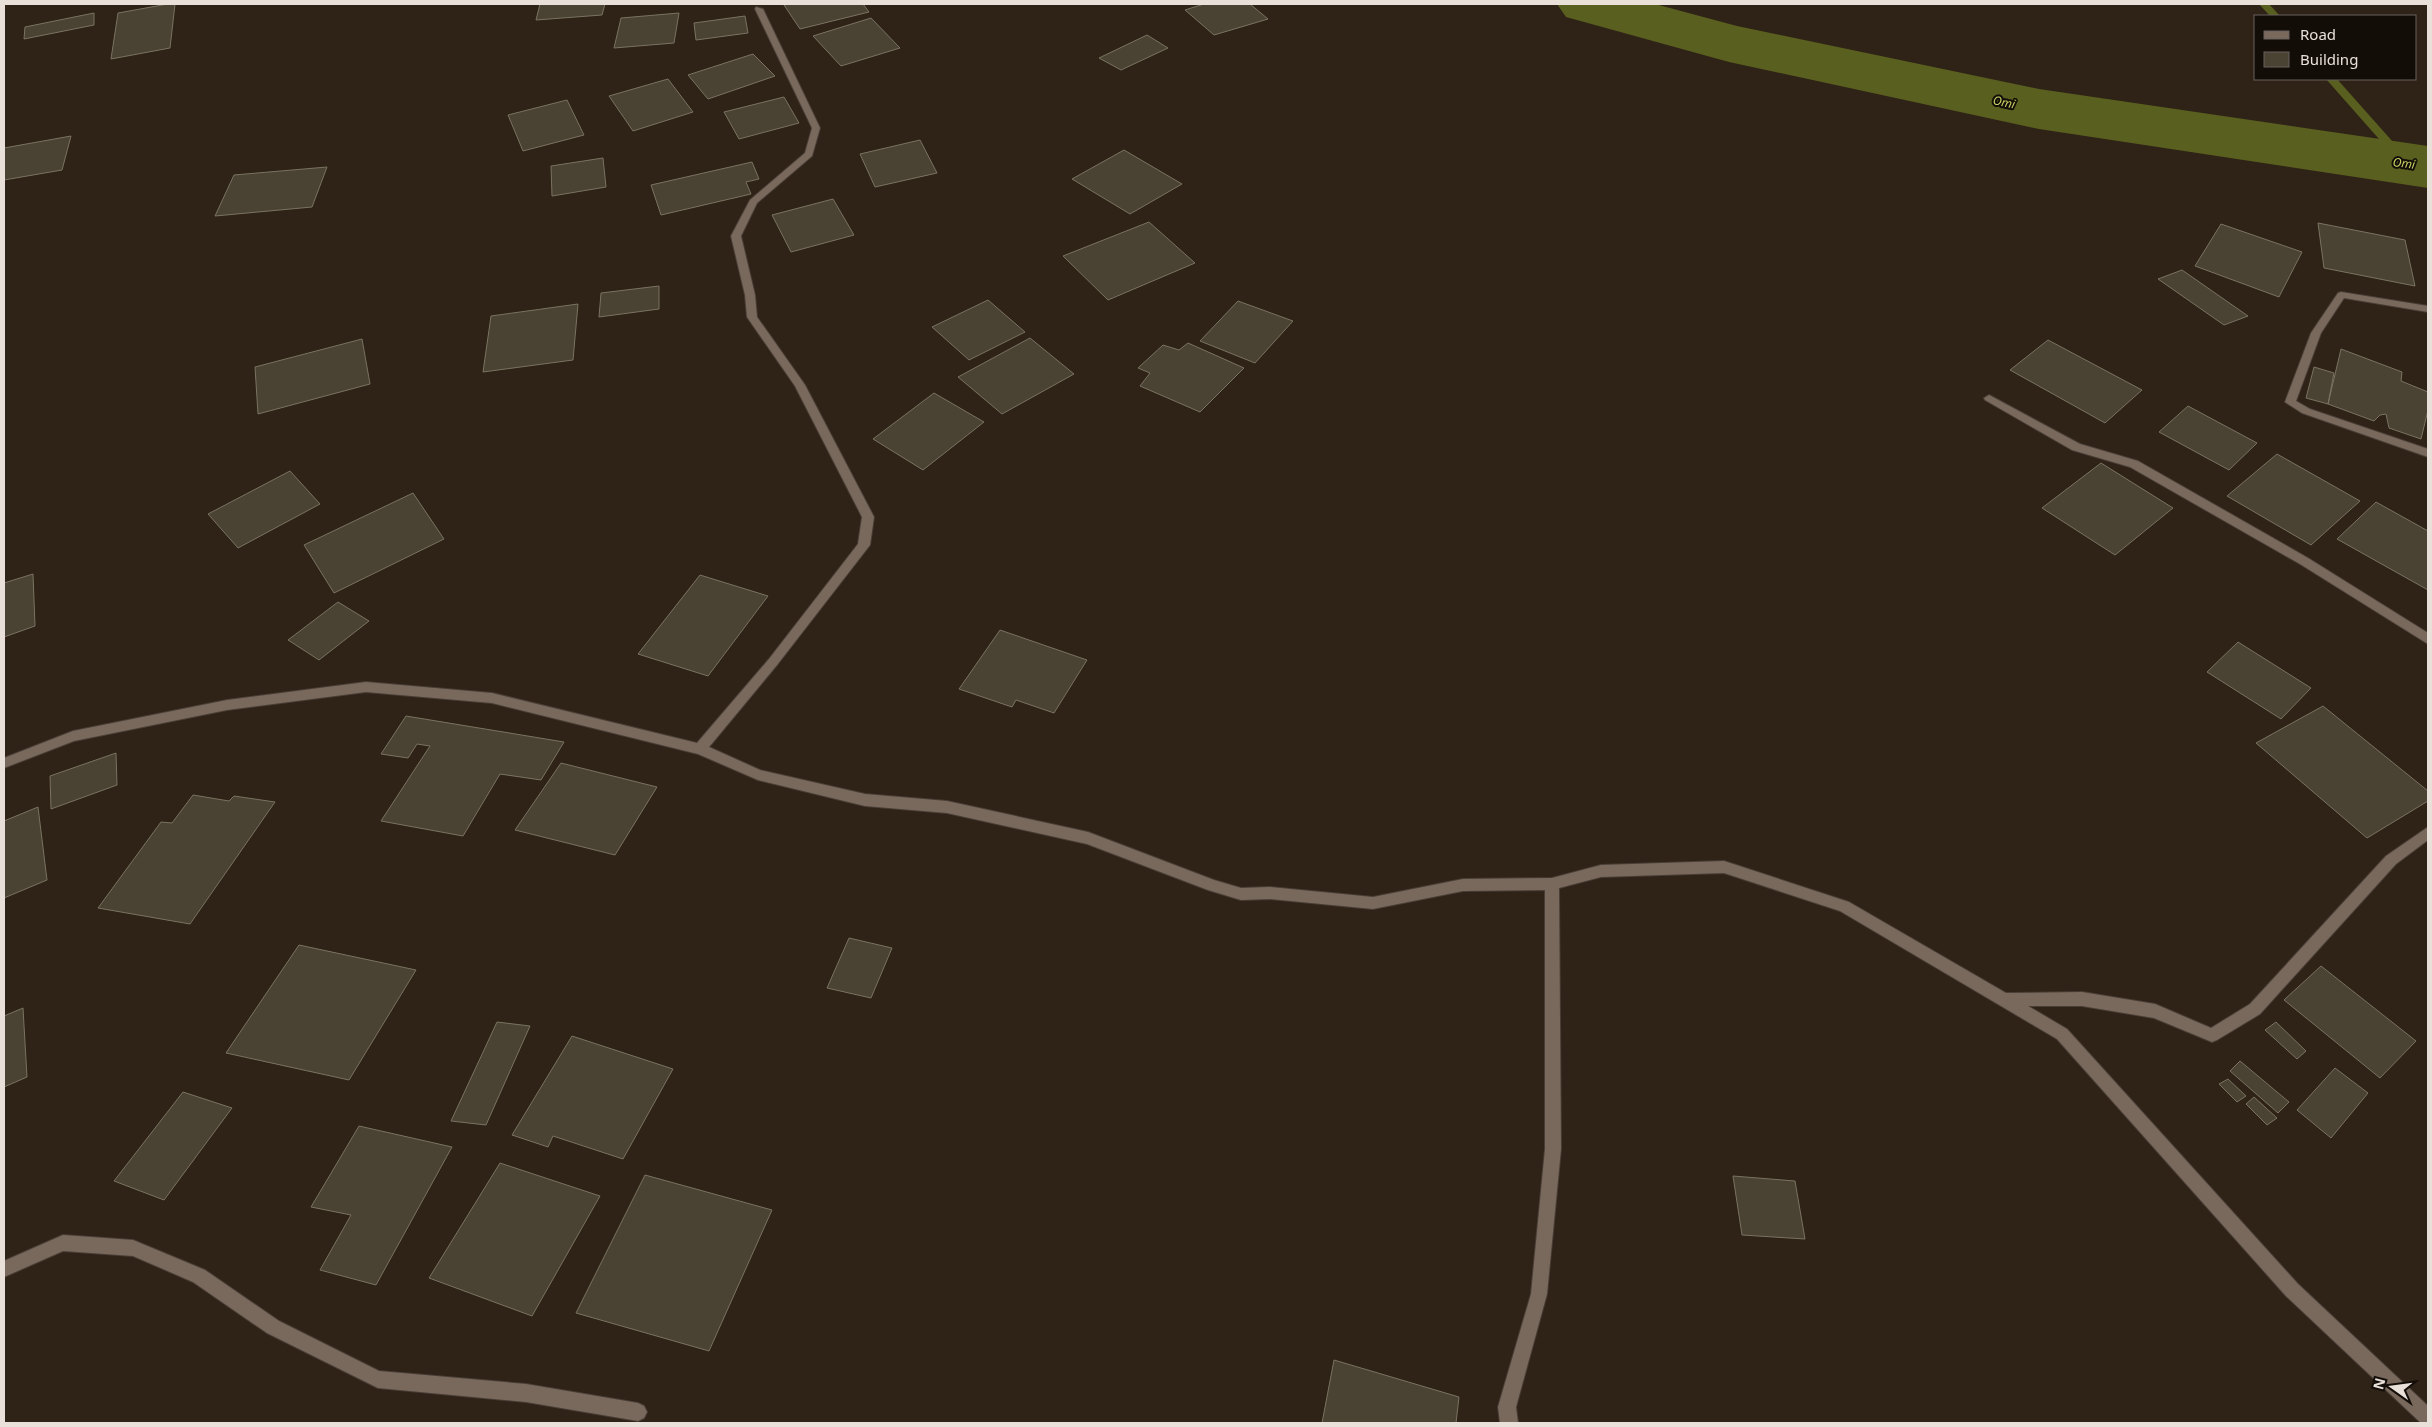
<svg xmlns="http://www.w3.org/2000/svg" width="2432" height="1427" font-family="'Noto Sans',sans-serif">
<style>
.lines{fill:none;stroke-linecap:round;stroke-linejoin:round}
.stream{fill:#595f1f;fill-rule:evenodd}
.river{fill:#595f1f;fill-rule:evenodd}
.building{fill:#4a4333;stroke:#7a7361}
.minor-casing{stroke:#493e36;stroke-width:2}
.minor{fill:#78695c;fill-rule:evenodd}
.labels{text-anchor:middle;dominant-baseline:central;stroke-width:4;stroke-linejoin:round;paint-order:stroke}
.far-water-label{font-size:12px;font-style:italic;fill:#c9d363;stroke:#130d08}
</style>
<rect width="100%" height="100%" fill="#2f2217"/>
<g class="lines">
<path class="stream" d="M2259,4H2269L2280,16H2270Z
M2326,79H2337L2409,160V164H2401Z"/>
<path class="river" d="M1557,4H1655L1737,26L2039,89L2428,146V188L2039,129L1729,62L1566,17Z"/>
</g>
<path class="building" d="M168,4H175L170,48L111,59L118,13Z
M540,4H605L602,15L536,20Z
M790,4H863L869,12L800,29L784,5Z
M1204,4H1250L1268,19L1214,35L1185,10Z
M94,13V25L24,39L25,27Z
M679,13L674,43L614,48L621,18Z
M745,16L748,33L696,40L694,23Z
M871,18L900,48L841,66L813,36Z
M1147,35L1168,48L1121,70L1099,58Z
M753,54L775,76L708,99L688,75Z
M668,79L693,112L633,131L609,96Z
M784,97L799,123L739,139L724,112Z
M567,100L584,135L523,151L508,115Z
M71,136L62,170L4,180V148Z
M920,140L937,173L875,187L860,154Z
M1124,150L1182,184L1130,214L1072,179Z
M603,158L606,187L552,196L551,166Z
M752,162L759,179L746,182L751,194L661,215L651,185Z
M327,167L312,207L215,216L234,175Z
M833,199L854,235L791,252L772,215Z
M1149,222L1195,263L1108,300L1063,256Z
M2318,223L2405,240L2415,286L2324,268Z
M2221,224L2302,252L2279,297L2195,266Z
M2182,270L2248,316L2224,325L2158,279Z
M659,286V309L599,317L601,293Z
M988,300L1025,332L969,360L932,327Z
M1238,301L1293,321L1255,363L1200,341Z
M578,304L573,360L483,372L491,316Z
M1030,338L1074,374L1002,414L958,377Z
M362,339L370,384L258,414L255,367Z
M2048,340L2142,390L2105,423L2010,370Z
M1188,343L1244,368L1200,412L1140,386L1150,373L1138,368L1163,345L1179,350Z
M2341,349L2402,372L2401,381L2428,392V410L2421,439L2389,428L2386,414L2380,415L2374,421L2328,404Z
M2314,367L2334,373L2328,404L2306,398Z
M934,393L984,422L923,470L873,439Z
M2188,406L2257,443L2229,470L2159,432Z
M2277,454L2360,501L2311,545L2227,496Z
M2101,463L2173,508L2115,555L2042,508Z
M290,471L320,504L238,548L208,514Z
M413,493L444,539L334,593L304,545Z
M2376,502L2428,531V590L2337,539Z
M33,574L35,626L4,637V583Z
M700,575L768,596L708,676L638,654Z
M338,602L369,621L319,660L288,640Z
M1000,630L1087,660L1054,713L1016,700L1012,707L959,689Z
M2238,642L2311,688L2281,719L2207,672Z
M2323,706L2428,791V801L2367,838L2256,743Z
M406,716L564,742L541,780L500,774L463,836L381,821L430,746L417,744L408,758L381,754Z
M116,753L117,785L51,809L50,776Z
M561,763L657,787L615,855L515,830Z
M193,795L229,801L234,796L275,802L190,924L98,908L161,822L172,823Z
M38,807L47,880L4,898V821Z
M849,938L892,948L871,998L827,988Z
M299,945L416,970L349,1080L226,1053Z
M2321,966L2416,1041L2380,1078L2284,1000Z
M23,1008L27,1077L4,1087V1016Z
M497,1022L530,1026L486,1125L451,1121Z
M2276,1022L2306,1051L2297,1059L2265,1030Z
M572,1036L673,1069L623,1159L553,1136L548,1147L512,1135Z
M2240,1061L2289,1102L2278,1113L2230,1071Z
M2335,1068L2368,1093L2331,1138L2297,1110Z
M2228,1079L2246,1096L2237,1102L2219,1084Z
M183,1092L232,1108L164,1200L114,1181Z
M2254,1097L2277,1118L2267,1125L2246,1104Z
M359,1126L452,1147L376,1285L320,1270L351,1215L311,1207Z
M500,1163L600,1196L532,1316L429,1278Z
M645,1175L772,1210L709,1351L576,1313Z
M1733,1176L1795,1181L1805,1239L1742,1235Z
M1334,1360L1459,1397L1456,1423H1322Z"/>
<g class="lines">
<defs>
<path id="minor" d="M756,7L763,9L820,128L812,156L757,203L741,236L755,295L757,317L805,385L874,517L870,545L777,665L709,747L760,770L865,794L947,801L1088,832L1214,880L1241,888L1270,887L1373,897L1463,879L1552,878L1601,865L1724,861L1849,902L2006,993L2082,992L2155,1004L2211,1028L2250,1004L2386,856L2428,827V840L2396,864L2260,1014L2217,1040L2212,1042L2154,1018L2082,1006H2028L2067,1029L2298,1284L2428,1406V1423H2421L2286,1296L2057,1039L1840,911L1724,873L1601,877L1559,888L1561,1149L1547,1294L1516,1407L1518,1423H1500L1498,1407L1531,1294L1545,1149V890L1463,891L1373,909L1270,899L1241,900L1208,890L1087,844L947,813L865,806L758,780L698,754L492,703L366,692L227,710L74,741L4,768V758L73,731L227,700L366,682L492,693L697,743L769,659L858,544L862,517L795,386L747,317L745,295L731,236L750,200L805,153L812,128L755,9Z
M2341,292L2428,306V312L2344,298L2321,333L2296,401L2310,409L2428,449V457L2302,413L2285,402L2311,333L2338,293Z
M1989,395L2080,444L2138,461L2308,558L2428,633V644L2300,564L2130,467L2072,450L1985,400L1984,398Z
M63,1235L133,1240L205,1270L279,1321L379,1371L526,1384L638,1403L644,1406L647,1412L644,1418L638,1421L526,1402L378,1388L267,1333L193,1282L133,1256L63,1251L4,1277V1261Z"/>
</defs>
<use href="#minor" class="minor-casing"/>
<use href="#minor" class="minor"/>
</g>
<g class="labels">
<g class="far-water-label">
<text transform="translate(2004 102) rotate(12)">Omi</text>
<text transform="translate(2404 163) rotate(8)">Omi</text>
</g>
</g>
<rect width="2432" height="1427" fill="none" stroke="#e9e0d9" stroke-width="10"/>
<rect x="2254" y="15" width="162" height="65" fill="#130d08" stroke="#69615c"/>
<rect x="2264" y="31" width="25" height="8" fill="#78695c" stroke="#69615c"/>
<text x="2300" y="40" font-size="15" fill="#e9e0d9">Road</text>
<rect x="2264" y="52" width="25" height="15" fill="#4a4333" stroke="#69615c"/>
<text x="2300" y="65" font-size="15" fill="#e9e0d9">Building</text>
<g transform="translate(2392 1387) rotate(284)" stroke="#130d08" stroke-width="4" paint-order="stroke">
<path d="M0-4L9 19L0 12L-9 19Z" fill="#e9e0d9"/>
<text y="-8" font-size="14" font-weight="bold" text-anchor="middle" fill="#e9e0d9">N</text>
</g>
</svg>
